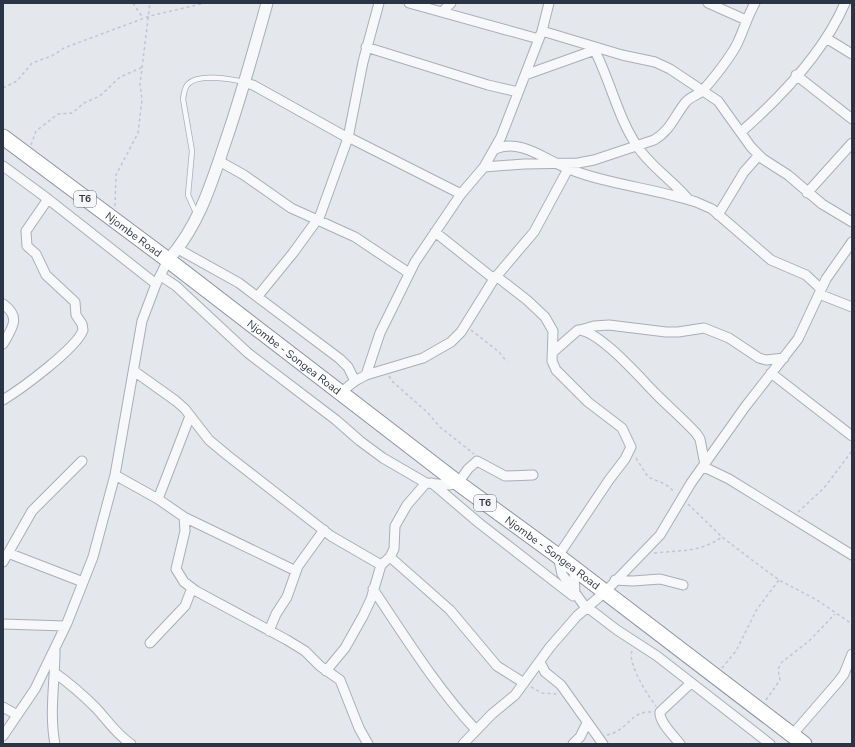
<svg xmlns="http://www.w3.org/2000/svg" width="855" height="747" font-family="'Nunito Sans',sans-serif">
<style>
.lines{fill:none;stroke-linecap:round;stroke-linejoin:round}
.service-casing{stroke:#a9aeb7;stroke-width:6}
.minor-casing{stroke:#a9aeb7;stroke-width:11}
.tertiary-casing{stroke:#a9aeb7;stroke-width:13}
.trunk-casing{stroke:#8b94a3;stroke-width:17}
.path{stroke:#c2c5cb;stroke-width:1.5;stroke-dasharray:3 3;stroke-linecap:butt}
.service{stroke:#f7f8fa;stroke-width:4.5}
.minor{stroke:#f7f8fa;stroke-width:9}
.tertiary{stroke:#f7f8fa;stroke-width:11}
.trunk{stroke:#fff;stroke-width:15}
.labels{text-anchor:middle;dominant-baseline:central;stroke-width:4;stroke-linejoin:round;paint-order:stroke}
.shield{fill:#f4f6f9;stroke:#676e7b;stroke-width:1}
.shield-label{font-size:10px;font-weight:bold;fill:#2b3445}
.street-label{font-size:11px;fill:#2b3445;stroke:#f4f6f9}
</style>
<rect width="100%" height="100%" fill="#e4e7ec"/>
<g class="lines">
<defs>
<path id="service" d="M197,215L188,195L192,151L183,99C184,94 184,88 188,84C198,73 231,79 244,82"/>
<path id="minor" d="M409,3L539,39
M708,3L746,20
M443,11L451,3
M542,31L622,55L655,62L670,69L718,101L751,147L763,159L788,175L822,204L852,222
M826,38L852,54
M366,47L488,85L518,92
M593,47C610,79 617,116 637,146C650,166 672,180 688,199
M525,75L595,50
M796,75L852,119
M245,83L253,85L348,138
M741,132C781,97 824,52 845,3
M348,137L461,194
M495,149C521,138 545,160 569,169C609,185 654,188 696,202L712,209L771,260L806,275L821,289
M219,161L244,175L291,208L355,237L409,273
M3,166L48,199L156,284
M484,167L524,164L578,163L594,160L654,140C670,131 674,117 685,103C690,96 700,95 704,89C714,78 732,55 738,42C744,29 748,15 755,3
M807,193L852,143
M718,215L744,172L759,155
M318,221L348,138L363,62L379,3
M435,232L494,279
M178,249L239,283L340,359L348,367L355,381
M161,276L176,286L248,353L336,420L360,441L383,458L426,483
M496,276L527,300L545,317L553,331L552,361L556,370L588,402L622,428L631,447L625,459L609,480L558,556L562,574L583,604L617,630L657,656L770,744
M819,294L852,307
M258,296L293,253L317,220
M3,304C21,317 13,327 3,344
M580,330L594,326L609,325L666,332H678L704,328L729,338L759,358L766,360L784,358
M553,352L578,330C599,330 641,379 656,394C669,407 683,419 696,433L700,439L705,465
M134,371L176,401L185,409L209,440L227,455L331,536L381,565
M771,373L852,436
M366,375L380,333L415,262L461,194L484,167L501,137L542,31L549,3
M340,393L355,381L366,375L423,358L451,342L461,332L494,279L534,232L568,169
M3,400C21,389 77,348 83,330L82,324L76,315L75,302L46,275L36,254L27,246L26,231L48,199
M704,467L729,479L852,555
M115,475L158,499L184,517L185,531L176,569L184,582L196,591L287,640L305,651L320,666L340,680L359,728L368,744
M432,483L479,523L573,596
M158,499L190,416
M184,517L296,571
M8,553L83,582
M390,557L450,610L497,666L524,683
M3,562L32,511L82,461
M574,570L575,595
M615,580L633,581L660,579L683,585
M373,589C406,638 436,687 476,730
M3,624L65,626
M269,631L276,614L287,597L298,566L324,530
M150,643L185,606L192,588
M55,650C55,682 49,713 55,744
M540,662L545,672L561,685L603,744
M326,671L345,648L363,616L371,599L381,565L390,557L394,549L395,526L407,505L426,483L450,485L458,483L468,469L477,461L505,476L533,475
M55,673C69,683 83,695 96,708C108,721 116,734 131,744
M3,707L17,715
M792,735L838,682L844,674L852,654
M3,736L35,689L67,623L93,557L115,475L142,321L156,284L168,260
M463,744L492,714L515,695L550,647L577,616L605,592L660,535L691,483L745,407L798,339L826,279L852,242
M573,744L580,737L587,723
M680,744C674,736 659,722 660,712L691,683"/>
<path id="tertiary" d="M168,260C198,227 211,185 225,143C241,97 254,50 267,3"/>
<g id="trunk">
<path id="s1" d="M3,137L168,260L458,483L558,556L804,744"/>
</g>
</defs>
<use href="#service" class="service-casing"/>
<use href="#minor" class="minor-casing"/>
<use href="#tertiary" class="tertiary-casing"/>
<use href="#trunk" class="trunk-casing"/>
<path class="path" d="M133,3L143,18
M3,88L17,81L32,63L52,56L64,48L150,16L205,3
M31,145L36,131L58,114L72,113L84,103L100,96L120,77L143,67
M115,206L116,175L138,133L142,100L140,84L150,3
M471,330L499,352L507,362
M389,376L393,382L427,412L440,427L474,454
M636,458L648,477L665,484L675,492
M688,504L722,537L756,563L779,580L817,600L852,624
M798,512L824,488L852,451
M654,553C680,550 699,553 722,537
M632,651C627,663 648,696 656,706
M722,668L736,651L757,609L779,580
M531,687L542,693L557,694
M766,700L780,680L778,669L782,662L809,641L835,614
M607,735C629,730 630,711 651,712"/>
<use href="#service" class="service"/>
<use href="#minor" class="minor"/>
<use href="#tertiary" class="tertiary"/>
<use href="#trunk" class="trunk"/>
</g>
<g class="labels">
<g class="shield">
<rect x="74" y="191" width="22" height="16" rx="3"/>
<rect x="474" y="495" width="22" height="16" rx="3"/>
</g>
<g class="shield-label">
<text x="85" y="199">T6</text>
<text x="485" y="503">T6</text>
</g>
<g class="street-label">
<text stroke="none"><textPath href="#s1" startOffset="163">Njombe Road</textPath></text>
<text stroke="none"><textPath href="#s1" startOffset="365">Njombe - Songea Road</textPath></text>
<text stroke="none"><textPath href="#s1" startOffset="689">Njombe - Songea Road</textPath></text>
</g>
</g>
<rect width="855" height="747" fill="none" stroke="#2b3445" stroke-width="8"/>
</svg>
